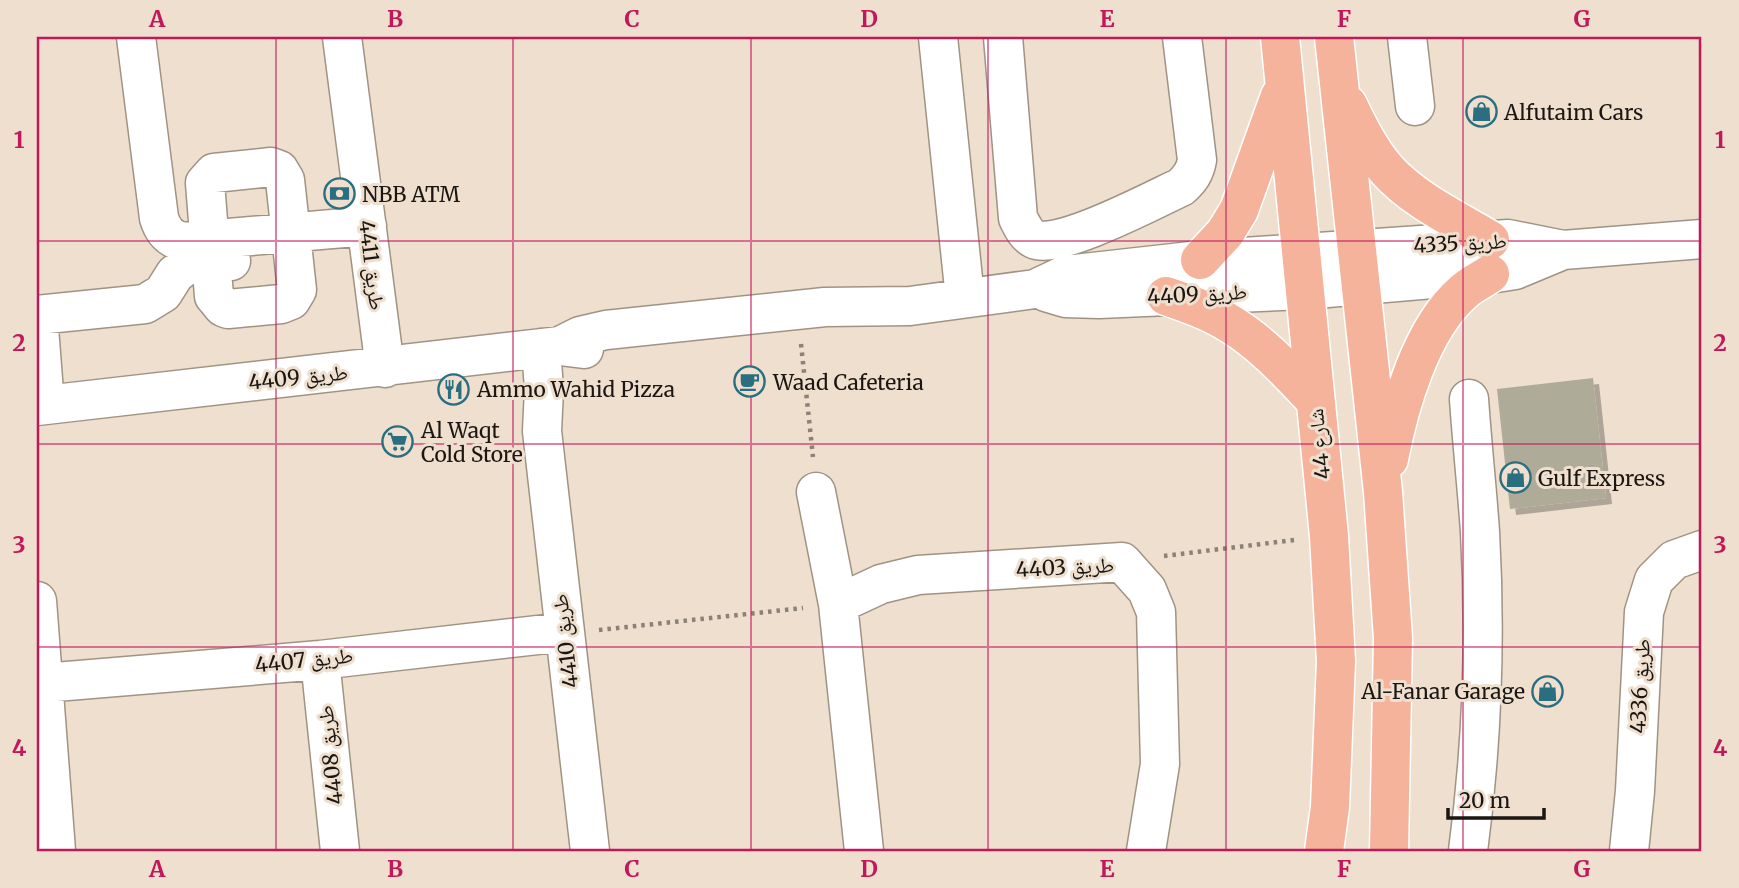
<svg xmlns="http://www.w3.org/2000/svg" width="1739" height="888" font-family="Merriweather,'Noto Naskh Arabic',serif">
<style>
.building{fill:#aeab98;filter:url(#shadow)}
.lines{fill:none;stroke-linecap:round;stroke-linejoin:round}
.minor-casing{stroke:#a19384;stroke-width:41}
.major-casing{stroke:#fff;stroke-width:41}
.path{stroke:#8b8176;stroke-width:4.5;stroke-dasharray:3.5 5;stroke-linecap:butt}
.minor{stroke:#fff;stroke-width:38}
.major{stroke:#f5b39b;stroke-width:38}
.grid{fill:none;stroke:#c2185b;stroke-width:2;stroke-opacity:0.55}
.labels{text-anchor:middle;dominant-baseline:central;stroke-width:6;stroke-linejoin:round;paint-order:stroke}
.poi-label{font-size:21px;fill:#1b1611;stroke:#eedfcf;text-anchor:start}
.street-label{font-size:21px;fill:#1b1611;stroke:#eedfcf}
.neatline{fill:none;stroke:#c2185b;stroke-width:2.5}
.grid-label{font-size:23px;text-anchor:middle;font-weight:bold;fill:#c2185b}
</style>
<defs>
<filter id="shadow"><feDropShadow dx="6" dy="6" stdDeviation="0" flood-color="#0004"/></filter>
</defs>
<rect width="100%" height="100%" fill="#eedfcf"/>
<path class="building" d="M1593,378L1606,498L1510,509L1497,389Z"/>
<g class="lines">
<defs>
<path id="minor" d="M136,37L159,218C163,231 169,238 182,242L367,226
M342,37L385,368
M938,37L965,298
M1003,37L1018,218C1022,226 1026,235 1034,239C1057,251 1155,199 1181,187C1190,179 1195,172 1197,160L1182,37
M1407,37L1415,106
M271,167L279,170L285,180L297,290L291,300L281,304L228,309L223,307L214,296L205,183L214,173Z
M1046,292L1066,298L1099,299L1304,290L1490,274L1515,270L1563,250
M37,315L145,304L163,293L175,274L187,265L231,261
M38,315L45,405
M560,346L580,336L606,330L825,307L910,306L1035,289L1065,275L1200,260L1508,239L1563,250L1702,239
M541,348L544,389L542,431L590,851
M37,406L560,346L584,349
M816,492L838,604L864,851
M37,601L56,851
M838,604L881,584L918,575L1122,562L1147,590L1156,612L1160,764L1146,851
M320,660L340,851
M43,683L320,660L564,632
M1468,851C1482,746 1486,639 1480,532C1477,488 1472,443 1469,399
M1629,851L1635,791L1644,612L1654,580L1674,560L1702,550"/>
<path id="major" d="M1280,37L1329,536L1336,661L1330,807L1324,851
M1334,37L1383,492L1393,638L1389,851
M1348,105C1359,128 1370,150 1387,170C1414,200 1455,219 1490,240
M1200,260L1225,233L1239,210L1280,96
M1166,296C1189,304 1212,312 1232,325C1263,344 1289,373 1314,399
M1389,459C1399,406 1421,329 1463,292C1470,285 1481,280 1490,274"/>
</defs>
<use href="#minor" class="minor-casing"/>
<use href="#major" class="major-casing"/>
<path class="path" d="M801,344L813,457
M1164,556L1294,540
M599,630L803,608"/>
<use href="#minor" class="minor"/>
<use href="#major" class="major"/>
</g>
<path class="grid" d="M276,37V851M513,37V851M751,37V851M988,37V851M1226,37V851M1463,37V851M37,241H1702M37,444H1702M37,647H1702"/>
<defs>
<symbol id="shop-ring" viewBox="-11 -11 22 22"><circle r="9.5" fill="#eedfcf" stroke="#2b6e7f" stroke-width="1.5"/><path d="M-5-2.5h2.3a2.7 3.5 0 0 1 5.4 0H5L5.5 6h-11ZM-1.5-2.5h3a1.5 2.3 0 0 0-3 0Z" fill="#2b6e7f"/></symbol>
<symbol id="bank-ring" viewBox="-11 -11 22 22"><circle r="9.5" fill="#eedfcf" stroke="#2b6e7f" stroke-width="1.5"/><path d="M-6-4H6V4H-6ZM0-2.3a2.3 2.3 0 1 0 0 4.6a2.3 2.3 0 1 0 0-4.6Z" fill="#2b6e7f"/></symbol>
<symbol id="cafe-ring" viewBox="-11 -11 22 22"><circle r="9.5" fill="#eedfcf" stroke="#2b6e7f" stroke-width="1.5"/><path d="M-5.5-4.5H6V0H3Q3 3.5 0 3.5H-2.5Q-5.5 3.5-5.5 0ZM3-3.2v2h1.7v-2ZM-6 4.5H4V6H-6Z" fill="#2b6e7f"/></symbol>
<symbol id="restaurant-ring" viewBox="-11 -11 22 22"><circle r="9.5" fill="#eedfcf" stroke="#2b6e7f" stroke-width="1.5"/><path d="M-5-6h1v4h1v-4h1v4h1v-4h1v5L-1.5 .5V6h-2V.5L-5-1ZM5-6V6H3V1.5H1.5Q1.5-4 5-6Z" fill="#2b6e7f"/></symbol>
<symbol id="supermarket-ring" viewBox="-11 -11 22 22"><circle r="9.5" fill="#eedfcf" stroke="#2b6e7f" stroke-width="1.5"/><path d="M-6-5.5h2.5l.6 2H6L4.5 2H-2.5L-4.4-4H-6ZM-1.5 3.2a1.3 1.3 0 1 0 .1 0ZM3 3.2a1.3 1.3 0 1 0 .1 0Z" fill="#2b6e7f"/></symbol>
</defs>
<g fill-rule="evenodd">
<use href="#shop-ring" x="1464" y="94" width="35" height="35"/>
<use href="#bank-ring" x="322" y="176" width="35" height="35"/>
<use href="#cafe-ring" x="732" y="364" width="35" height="35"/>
<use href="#restaurant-ring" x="436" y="372" width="35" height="35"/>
<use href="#supermarket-ring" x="380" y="424" width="35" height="35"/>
<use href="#shop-ring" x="1498" y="460" width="35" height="35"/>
<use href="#shop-ring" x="1530" y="674" width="35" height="35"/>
</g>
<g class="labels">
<g class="poi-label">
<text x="1504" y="112">Alfutaim Cars</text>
<text x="362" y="194">NBB ATM</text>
<text x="773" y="382">Waad Cafeteria</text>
<text x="477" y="389">Ammo Wahid Pizza</text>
<text x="421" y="430">Al Waqt<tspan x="421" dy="24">Cold Store</tspan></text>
<text x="1538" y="478">Gulf Express</text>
<text x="1525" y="691" text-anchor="end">Al-Fanar Garage</text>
</g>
<g class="street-label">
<text transform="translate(1460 243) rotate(-3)">طريق 4335</text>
<text transform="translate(372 265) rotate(83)">طريق 4411</text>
<text transform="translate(1197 294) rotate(-3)">طريق 4409</text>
<text transform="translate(298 377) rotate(-6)">طريق 4409</text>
<text transform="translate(1319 444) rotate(-96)">شارع 44</text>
<text transform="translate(1065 567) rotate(-3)">طريق 4403</text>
<text transform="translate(565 641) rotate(-97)">طريق 4410</text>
<text transform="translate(304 660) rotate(-6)">طريق 4407</text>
<text transform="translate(1640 686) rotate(-87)">طريق 4336</text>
<text transform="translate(330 755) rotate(-96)">طريق 4408</text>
</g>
</g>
<rect width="1739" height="888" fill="none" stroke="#eedfcf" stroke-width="77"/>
<path d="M1448 808v10h96v-10" fill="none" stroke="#1b1611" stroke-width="3.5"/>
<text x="1459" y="808" font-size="21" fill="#1b1611" stroke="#eedfcf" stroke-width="5" paint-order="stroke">20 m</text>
<rect x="38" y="38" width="1662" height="812" class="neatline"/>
<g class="grid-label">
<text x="157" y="27">A</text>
<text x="395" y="27">B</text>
<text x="632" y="27">C</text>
<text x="869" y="27">D</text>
<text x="1107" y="27">E</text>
<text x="1344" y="27">F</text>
<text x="1582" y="27">G</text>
<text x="19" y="148">1</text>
<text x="1720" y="148">1</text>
<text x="19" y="351">2</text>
<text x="1720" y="351">2</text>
<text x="19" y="553">3</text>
<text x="1720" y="553">3</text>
<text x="19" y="756">4</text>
<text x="1720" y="756">4</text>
<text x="157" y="877">A</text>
<text x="395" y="877">B</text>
<text x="632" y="877">C</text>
<text x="869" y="877">D</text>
<text x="1107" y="877">E</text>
<text x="1344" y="877">F</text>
<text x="1582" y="877">G</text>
</g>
</svg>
